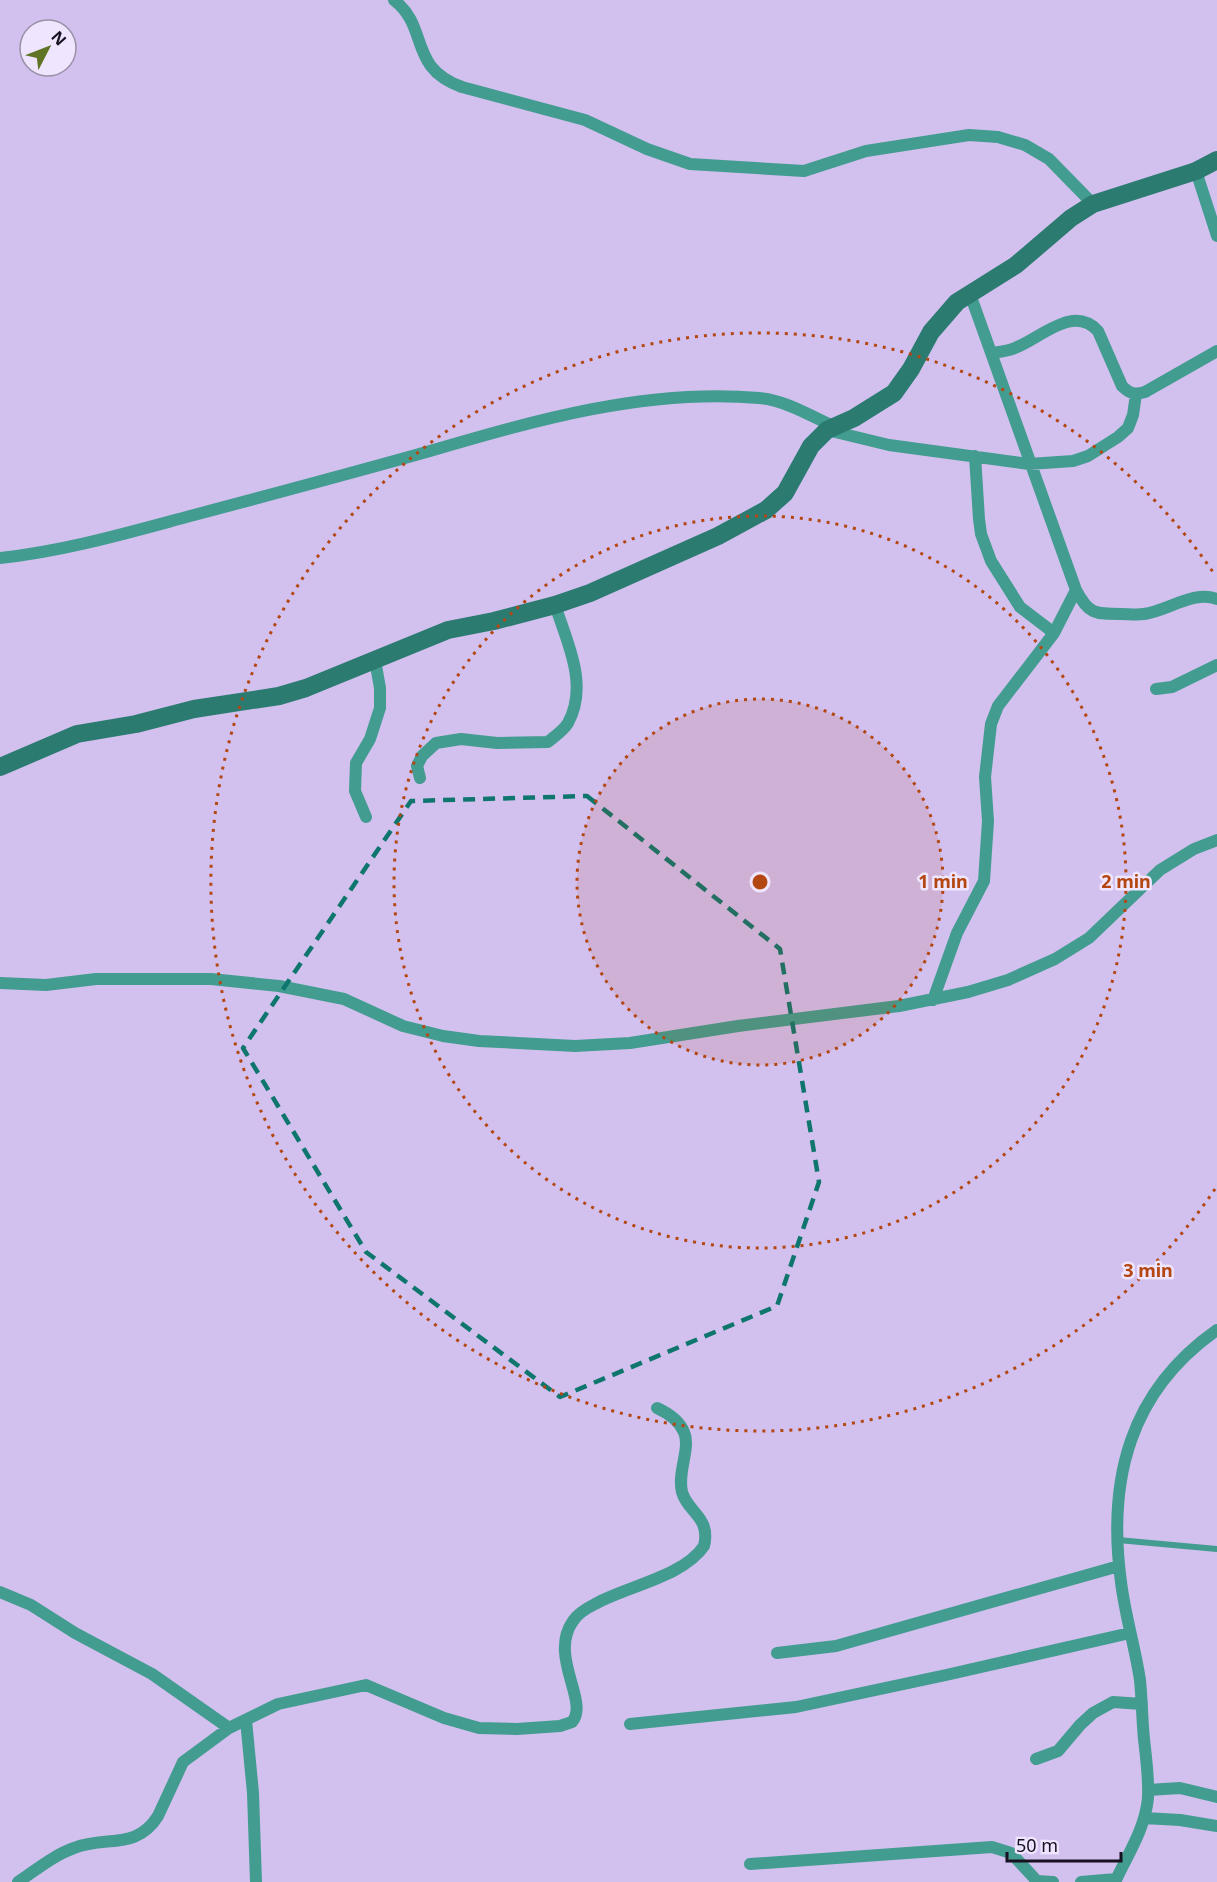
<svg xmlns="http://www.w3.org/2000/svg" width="1217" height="1882" font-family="'Noto Sans',sans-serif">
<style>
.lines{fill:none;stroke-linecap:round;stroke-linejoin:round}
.lane{stroke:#439c90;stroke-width:6}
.street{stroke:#439c90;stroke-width:12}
.secondary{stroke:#2b7b71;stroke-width:18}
.marked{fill:none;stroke:#0f766e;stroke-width:4.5;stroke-dasharray:12 8;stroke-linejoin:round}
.ring{fill:none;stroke:#b44711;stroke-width:3;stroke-dasharray:3 6}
.centre{fill:#b44711;stroke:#efe5fe;stroke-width:3}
.ring-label{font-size:18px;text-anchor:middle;font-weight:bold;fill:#b44711;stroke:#efe5fe;stroke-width:5;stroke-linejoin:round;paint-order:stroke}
</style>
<rect width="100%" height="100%" fill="#d2c0ef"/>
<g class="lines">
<path class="lane" d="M1118,1540L1217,1549"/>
<path class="street" d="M394,0C430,28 407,67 462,87L585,120L647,149L690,164L804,171L866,151L969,135L998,137L1025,145L1049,159L1093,204
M1196,171L1217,236
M970,294L1076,590C1089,614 1094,614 1121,614C1128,614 1137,615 1144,614C1167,611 1194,590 1217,599
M992,353C999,352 1008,351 1015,348C1041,338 1073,304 1098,331L1122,386C1130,394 1135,395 1145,392L1217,351
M827,430L889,445L1029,464L1073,461L1088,456L1118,437L1128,428L1133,415L1136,394
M975,456L979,519L981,534L991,561L1020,607L1054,633
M0,558C66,551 130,532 194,515C273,494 352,473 430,451C536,420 647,388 759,398C785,400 811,416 835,427
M1156,689L1172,687L1217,665
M420,778L417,766L422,756L436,743L461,739L497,743L548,742C554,737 564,730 568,723C589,685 567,642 555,605
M366,817L355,791L356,763L370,739L380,708V688L375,660
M0,983L46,985L96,979H211L279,986L344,999L403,1026L443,1036L479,1041L575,1046L630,1043L738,1026L899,1006L968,992L1008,980L1055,959L1089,938L1160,870L1194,849L1217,840
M933,1000L957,933L984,881L988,821L985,777L991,724L998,706L1054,633L1076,590
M0,1592L31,1605L75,1633L152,1674L229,1728
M777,1653L836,1646L1119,1566
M246,1720L253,1793L256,1882
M630,1724L796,1707L946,1675L1130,1633
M1036,1759L1058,1751L1080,1725L1093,1713L1113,1702L1142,1704
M1148,1790L1180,1788L1217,1797
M1144,1818L1180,1820L1217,1826
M750,1864L992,1847L1011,1853L1037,1881L1053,1882
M18,1882C36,1870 54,1855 74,1848C106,1835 136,1851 158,1816L183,1762L229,1728L278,1704L366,1685L444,1718L479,1728L517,1729L560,1726L572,1722C590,1702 548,1656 573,1621C578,1613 587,1608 595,1604C627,1586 683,1577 704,1546C711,1517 688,1513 682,1492C677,1472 691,1448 684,1432C679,1420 668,1413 657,1408
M1081,1882L1116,1879
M1115,1882C1128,1854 1145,1829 1148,1798C1149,1778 1146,1758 1144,1739C1142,1719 1142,1700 1140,1680C1135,1647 1125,1615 1121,1582C1107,1479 1130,1391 1217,1330"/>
<path class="secondary" d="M0,767L77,734L136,724L194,709L279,696L306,688L448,630L494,621L555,605L590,593L718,536L766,510L785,493L811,446L827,430L854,418L894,393L911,369L931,332L957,302L1016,265L1071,218L1093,204L1196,171L1217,160"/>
</g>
<path class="marked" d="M587,796L780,949L819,1182L777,1306L560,1397L366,1252L243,1048L411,801Z"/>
<circle cx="760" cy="882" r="183" fill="#b44711" fill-opacity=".12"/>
<g class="ring">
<circle cx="760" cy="882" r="183"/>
<circle cx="760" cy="882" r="366"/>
<path d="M1215 1189A549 549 0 1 1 1215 575"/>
</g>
<circle cx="760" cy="882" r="9" class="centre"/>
<g class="ring-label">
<text x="943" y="888">1 min</text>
<text x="1126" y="888">2 min</text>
<text x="1148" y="1277">3 min</text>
</g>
<g transform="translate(48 48) rotate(48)"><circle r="28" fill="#efe5fe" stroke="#9990a6" stroke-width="1.5"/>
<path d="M0-4.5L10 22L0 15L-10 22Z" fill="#5f7525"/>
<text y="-9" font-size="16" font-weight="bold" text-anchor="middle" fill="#181121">N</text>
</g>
<path d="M1007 1852v9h114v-9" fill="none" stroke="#181121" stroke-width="3"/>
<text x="1016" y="1852" font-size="18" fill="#181121" stroke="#efe5fe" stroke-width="4.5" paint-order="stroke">50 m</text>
</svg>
